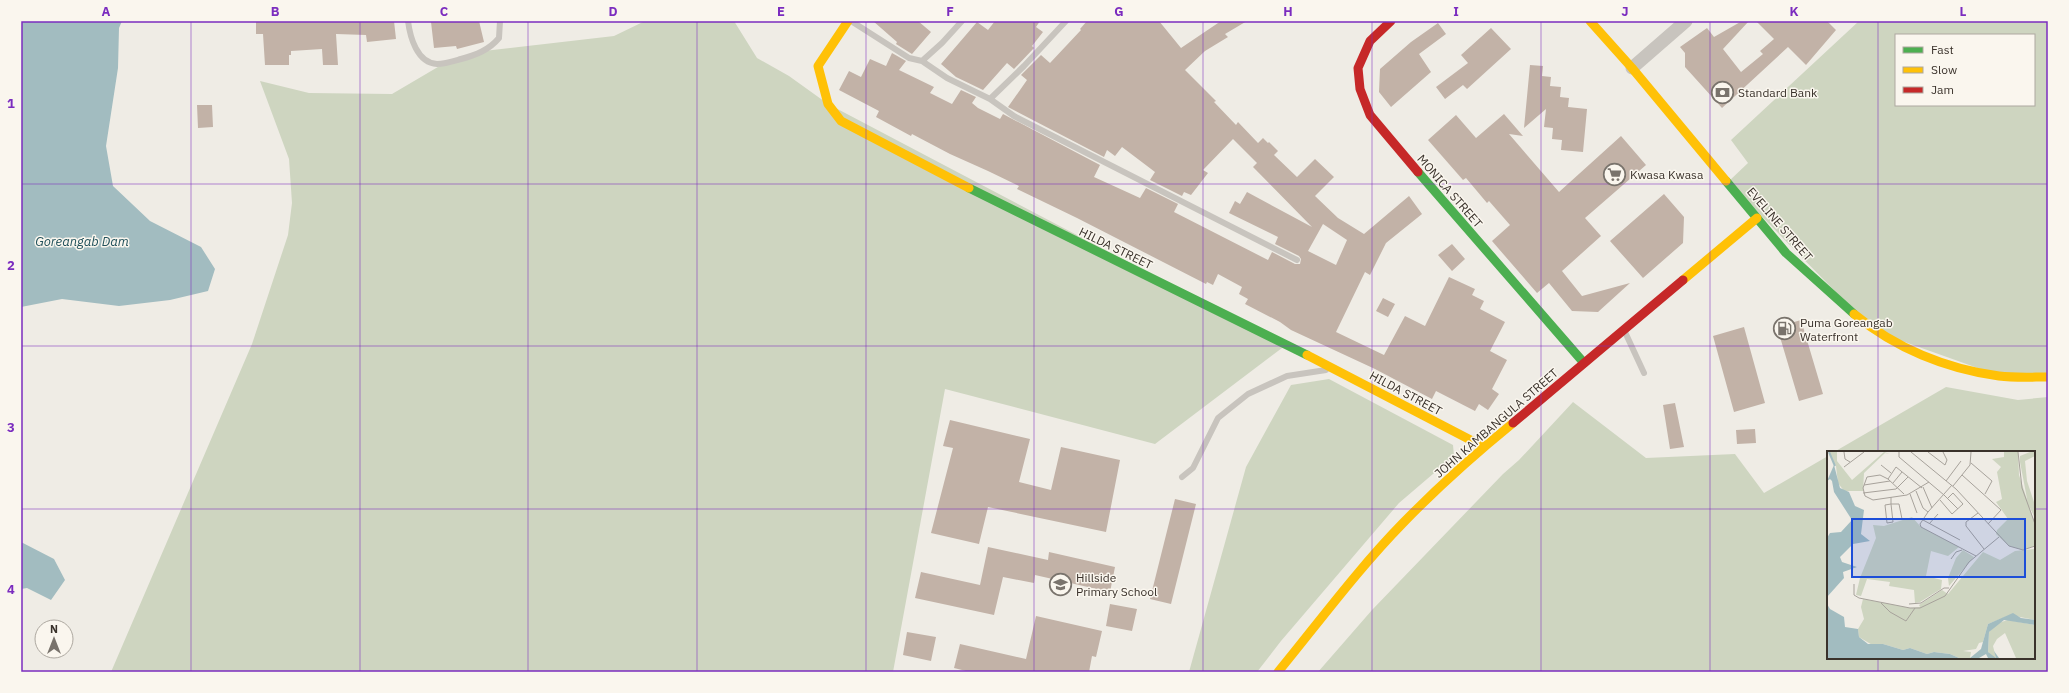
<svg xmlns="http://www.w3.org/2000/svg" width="2069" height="693" font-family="'IBM Plex Sans',sans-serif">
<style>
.green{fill:#ced5c0;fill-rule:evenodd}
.water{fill:#a2bcc0}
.building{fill:#c2b2a7;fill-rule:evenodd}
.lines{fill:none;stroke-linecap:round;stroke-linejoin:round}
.lane{stroke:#c8c4be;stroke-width:6}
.street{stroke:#c8c4be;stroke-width:13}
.fast{stroke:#4caf50;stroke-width:9}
.slow{stroke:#ffc107;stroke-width:9}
.jam{stroke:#c62828;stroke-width:9}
.grid{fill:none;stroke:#7b2cbf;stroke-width:1;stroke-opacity:0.55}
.labels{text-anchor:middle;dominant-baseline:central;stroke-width:3;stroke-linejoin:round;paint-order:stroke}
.poi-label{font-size:12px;fill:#3a322b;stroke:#faf6ee;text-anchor:start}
.street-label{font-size:12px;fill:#3a322b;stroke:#faf6ee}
.water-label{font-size:13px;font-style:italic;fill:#21515b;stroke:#faf6ee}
.inset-river{fill:none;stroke:#a2bcc0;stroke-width:2}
.inset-road{fill:none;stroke:#a7a29b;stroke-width:1}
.view{fill:#1d4ed8;fill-opacity:0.15;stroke:#1d4ed8;stroke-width:2}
.inset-edge{fill:none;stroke:#3a322b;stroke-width:2}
.neatline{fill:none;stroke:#7b2cbf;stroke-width:1.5}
.grid-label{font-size:13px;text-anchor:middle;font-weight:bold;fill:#7b2cbf}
</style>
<rect width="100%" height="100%" fill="#efece5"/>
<path class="green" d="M645,21H734L757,58L789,76L828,104L1286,345L1155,444L945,389L893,672H111L252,344L288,235L292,203L289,159L260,81L309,93L392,94L443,64L484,51L614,36Z
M1859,21H2048V377L2000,376L1874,331L1728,182L1748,163L1731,140ZM1896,35H2034V105H1896Z
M1329,379L1453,445L1454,456L1399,503L1281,641L1257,672H1189L1246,467L1291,385Z
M1946,387L2018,400L2048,397V672H1318L1372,610L1503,474L1519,460L1573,402L1646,458L1735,454L1764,493L1828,456V658H2034V452H1834Z"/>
<path class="water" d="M21,21H122L119,28L118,68L106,146L113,186L150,221L201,247L215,269L208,291L170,300L119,306L62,299L21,307Z
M21,542L54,559L65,580L51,600L27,588L21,589Z"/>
<path class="building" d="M256,21H394L396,39L367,42L366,35L336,34L338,65H323L322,49L291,51V55H289V65H265L263,34H256Z
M439,21H479L484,42L457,49L456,46L434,48L431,22Z
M873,21H918L931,32L912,54L896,44L897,42Z
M995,21H1040L1036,27L1043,32L1032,46L1034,48L1014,69L1007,63L983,90L956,77L941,64L977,22L988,30Z
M1087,21H1159L1181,48L1221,21H1247L1225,34L1228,37L1205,51L1185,70L1216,101L1214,102L1236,125L1238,122L1258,143L1263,138L1268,143L1269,142L1278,151L1274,155L1297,177L1315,159L1334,177L1315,196L1338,218L1364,234L1409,196L1422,214L1386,243L1370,275L1365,272L1336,332L1384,355L1405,316L1425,326L1449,277L1475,289L1472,295L1484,301L1480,309L1505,322L1490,351L1507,360L1492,389L1499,394L1488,410L1479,404L1475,411L1436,391L1432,399L1375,369L1291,330L1280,322L1245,304L1248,299L1239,294L1242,287L1218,274L1213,285L1207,282L1206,284L1077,218L1017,189L1019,186L988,171L950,154L912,134L911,136L876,117L879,111L839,90L849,71L861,77L870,59L886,66L892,53L906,61L899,70L934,87L930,93L952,104L961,90L976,97L972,103L978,108L1000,119L1003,114L1100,165L1094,177L1140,198L1146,188L1178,204L1174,212L1268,260L1272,252L1295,264H1300L1301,259L1299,256L1275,244L1278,237L1229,213L1235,201L1240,204L1247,192L1312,227L1253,167L1257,163L1233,139L1203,170L1208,173L1191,195L1184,192L1182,196L1150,180L1155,172L1122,147L1115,156L1107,150L1104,157L1008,107L1027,80L1021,75L1041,55L1050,63L1081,30L1080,29ZM1323,224L1347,240L1336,265L1308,251Z
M1742,21H1749L1723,49L1741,72L1763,54L1760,51L1774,39L1756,21H1827L1836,30L1806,65L1788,47L1722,108L1685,67V53L1680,47L1707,28L1714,37Z
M1438,23L1446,34L1419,54L1431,72L1391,107L1379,92L1380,69L1411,42Z
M1491,28L1511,49L1467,89L1463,85L1445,99L1436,87L1468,63L1461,55Z
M1530,65L1543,66L1542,76L1551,77L1550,86L1561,87L1560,97L1569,98L1568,107L1587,109L1583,152L1561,150L1562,140L1552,139L1553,128L1544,127L1546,109L1524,128Z
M197,105H212L213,127L198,128Z
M1504,114L1523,136L1509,134L1559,192L1621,136L1646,165L1585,218L1601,236L1562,271L1582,296L1630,283L1598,312L1572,311L1549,283L1537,293L1492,241L1510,225L1489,201L1487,203L1466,178L1463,180L1428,140L1456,115L1476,138Z
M1664,194L1684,217L1683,243L1643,278L1610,241Z
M1452,244L1465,259L1452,271L1438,255Z
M1383,298L1395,304L1388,317L1376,311Z
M1801,320L1823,394L1799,401L1777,327Z
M1744,327L1765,403L1734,412L1713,336Z
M1675,403L1684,447L1670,449L1663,405Z
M950,420L1030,439L1019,482L1051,490L1061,447L1120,460L1106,532L988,507L979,544L931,533L953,448L943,446Z
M1755,429L1756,443L1737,444L1736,430Z
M1175,499L1196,504L1171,604L1150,599Z
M988,547L1048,560L1049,552L1115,567L1110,592L1035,575L1034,583L1003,577L994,615L915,598L921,572L980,585Z
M1110,604L1137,609L1132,631L1106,626Z
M1036,616L1102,631L1096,657L1092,656L1089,672H970L954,668L960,644L1026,659Z
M907,632L936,637L931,661L903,655Z"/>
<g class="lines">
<path class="lane" d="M408,21C410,37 417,63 437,64C445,64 454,61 461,59C476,55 489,50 499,38L500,21
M851,21L909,58L922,61L947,78L990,99L1014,116L1297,260
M922,61L942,43L962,21
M990,99L1024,66L1066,21
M1625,332L1644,373
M1182,477L1193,468L1218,418L1248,394L1287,376L1326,370"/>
<path class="street" d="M1632,68L1686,21"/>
<path class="fast" d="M1418,172L1584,363
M1726,181L1786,253L1854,314
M969,188L1307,355"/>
<path class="slow" d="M848,21L818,66L828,104L841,121L969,188
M1590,21L1632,68L1726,181
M1683,280L1757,218
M1854,314C1895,348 1946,369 1999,376C2015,378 2032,377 2048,377
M1307,355L1484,447
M1278,672C1319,622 1358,569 1403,523C1437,488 1475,454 1513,423"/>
<path class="jam" d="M1391,21L1370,41L1358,68L1360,89L1370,115L1418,172
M1513,423L1683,280"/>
</g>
<path class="grid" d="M191,21V672M360,21V672M528,21V672M697,21V672M866,21V672M1034,21V672M1203,21V672M1372,21V672M1541,21V672M1710,21V672M1878,21V452M21,184H2048M21,346H2048M21,509H1828M2034,509H2048M1878,658V672"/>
<defs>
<symbol id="bank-ring" viewBox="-11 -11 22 22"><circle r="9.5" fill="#faf6ee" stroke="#79736c" stroke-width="1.5"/><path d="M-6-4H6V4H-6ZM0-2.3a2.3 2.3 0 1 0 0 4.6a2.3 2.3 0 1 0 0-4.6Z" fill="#79736c"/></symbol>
<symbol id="supermarket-ring" viewBox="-11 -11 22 22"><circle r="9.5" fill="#faf6ee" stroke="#79736c" stroke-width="1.5"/><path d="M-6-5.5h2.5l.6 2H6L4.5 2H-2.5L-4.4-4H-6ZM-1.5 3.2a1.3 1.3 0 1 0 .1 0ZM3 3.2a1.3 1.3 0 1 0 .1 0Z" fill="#79736c"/></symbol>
<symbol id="fuel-ring" viewBox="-11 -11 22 22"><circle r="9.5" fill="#faf6ee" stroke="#79736c" stroke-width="1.5"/><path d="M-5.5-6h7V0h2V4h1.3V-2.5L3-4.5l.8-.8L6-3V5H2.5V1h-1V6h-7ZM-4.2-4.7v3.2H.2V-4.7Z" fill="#79736c"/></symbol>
<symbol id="school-ring" viewBox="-11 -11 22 22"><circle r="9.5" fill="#faf6ee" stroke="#79736c" stroke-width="1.5"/><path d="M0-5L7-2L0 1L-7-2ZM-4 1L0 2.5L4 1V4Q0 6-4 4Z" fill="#79736c"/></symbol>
</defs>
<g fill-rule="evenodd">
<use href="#bank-ring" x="1710" y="80" width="25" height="25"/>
<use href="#supermarket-ring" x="1602" y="162" width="25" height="25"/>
<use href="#fuel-ring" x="1772" y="316" width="25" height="25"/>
<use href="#school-ring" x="1048" y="572" width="25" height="25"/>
</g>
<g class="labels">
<g class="poi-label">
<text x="1738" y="92">Standard Bank</text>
<text x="1630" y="174">Kwasa Kwasa</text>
<text x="1800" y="322">Puma Goreangab<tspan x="1800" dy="14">Waterfront</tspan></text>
<text x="1076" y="577">Hillside<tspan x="1076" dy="14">Primary School</tspan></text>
</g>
<g class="street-label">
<text transform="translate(1450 191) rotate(49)">MONICA STREET</text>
<text transform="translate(1780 224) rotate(49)">EVELINE STREET</text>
<text transform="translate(1116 248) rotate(26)">HILDA STREET</text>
<text transform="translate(1406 393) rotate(28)">HILDA STREET</text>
<text transform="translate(1496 423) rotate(-41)">JOHN KAMBANGULA STREET</text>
</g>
<g class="water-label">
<text x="82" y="241">Goreangab Dam</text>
</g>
</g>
<g transform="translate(1827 451)">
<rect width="208" height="208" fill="#efece5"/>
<path d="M2,1H10V10L25,29L57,1L63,3L58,2L37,22L36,40H17L11,32L9,15ZM177,1H191L192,24L208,73V95L196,99L182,95L169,83L170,79L181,68L169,51L175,48L170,21L174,16L165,8L177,6ZM203,1H208V5L198,10L200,30L208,54V67L201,53L193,11V5ZM85,66L94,76L132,96L121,105L104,100L99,125L115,129L114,138L93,151L88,152L87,139L62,135L63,131L40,128L34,145L29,144L33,127L49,87L46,74L57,75ZM208,98V169L183,164L161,173L156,191L152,192L149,198L136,200L144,201L143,207H132L123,203L107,201L100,203L83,197L76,199L56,193L47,195L32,186L31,178L37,168L34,156L36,148L83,157L93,156L92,154L115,139L121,143L156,101L173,109L188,100ZM136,99L147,106L122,135L121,127L129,107ZM181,169L208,174V207H189L178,182L170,188L166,195L169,207L163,205L161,201L162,181L171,172Z" fill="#ced5c0"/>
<path d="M7,14L13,37L22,41L28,55L37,59L34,83L43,90L26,93L13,106L15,111L30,116L16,121L17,127L0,146V87L3,82L14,81L25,69L7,41L5,30L3,28L0,30ZM0,153L3,158L17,166L18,176L31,178L32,186L41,193H56L76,199L83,197L100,203L107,201L123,203L132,207H0ZM186,162L194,167L208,169V174L177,169L162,181L161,201L169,207L167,200L172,207H161L159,203L152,207H143L154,198L161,173Z" fill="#a2bcc0"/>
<path class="inset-river" d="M2,1L8,15"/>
<path class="inset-road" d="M17,1L18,8L23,11M72,1V6L117,44L131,58M84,1L129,38L182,95L196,99L208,95M101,1L118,14L120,9L116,1M191,1L195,37L208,73M144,12L165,30L158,43M54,14L64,22M17,16L37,1M135,24L174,59L161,73M61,28L53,24L40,26L36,37L38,45L46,49L80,44L102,31M119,30L134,10M66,32L75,21M37,34L63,30M125,34L101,61L93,73L94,76L149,105M126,35L143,14L144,1M96,36L105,57M89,40L96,57L101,61M36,42L69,38L81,26M77,43L61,28L69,16L95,37M83,43L90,62M64,46V53L66,71L60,72L58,54L64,53H72L75,68M113,49L125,63L136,53L126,42L121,47M151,62L139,71V75L157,98M96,69L133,89M102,73L111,63M124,108L129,101L135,99M27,133V144L32,147L83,157H93L118,145L142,111L172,86M54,152L63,161L79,170L88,157M82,153L94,152L117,137H122"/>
<path class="view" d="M25,68H198V126H25Z"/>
<rect width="208" height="208" class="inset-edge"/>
</g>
<rect width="2069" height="693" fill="none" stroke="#faf6ee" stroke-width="44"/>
<rect x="1895" y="34" width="140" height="72" fill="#faf6ee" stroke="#ada8a0"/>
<rect x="1903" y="47" width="20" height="6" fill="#4caf50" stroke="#ada8a0"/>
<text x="1931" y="54" font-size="12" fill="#3a322b">Fast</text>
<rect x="1903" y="67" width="20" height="6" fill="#ffc107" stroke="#ada8a0"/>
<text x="1931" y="74" font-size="12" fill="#3a322b">Slow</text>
<rect x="1903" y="87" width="20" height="6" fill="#c62828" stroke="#ada8a0"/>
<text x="1931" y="94" font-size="12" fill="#3a322b">Jam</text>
<g transform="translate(54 639)"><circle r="19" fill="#faf6ee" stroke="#ada8a0"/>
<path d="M0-3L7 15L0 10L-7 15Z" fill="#79736c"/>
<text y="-6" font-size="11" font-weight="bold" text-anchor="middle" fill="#3a322b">N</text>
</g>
<rect x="22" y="22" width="2025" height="649" class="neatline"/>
<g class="grid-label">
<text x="106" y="16">A</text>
<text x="275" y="16">B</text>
<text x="444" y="16">C</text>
<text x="613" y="16">D</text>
<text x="781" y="16">E</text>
<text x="950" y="16">F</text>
<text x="1119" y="16">G</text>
<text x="1288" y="16">H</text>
<text x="1456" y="16">I</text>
<text x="1625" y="16">J</text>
<text x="1794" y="16">K</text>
<text x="1963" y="16">L</text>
<text x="11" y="108">1</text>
<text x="11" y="270">2</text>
<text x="11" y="432">3</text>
<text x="11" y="594">4</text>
</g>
</svg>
